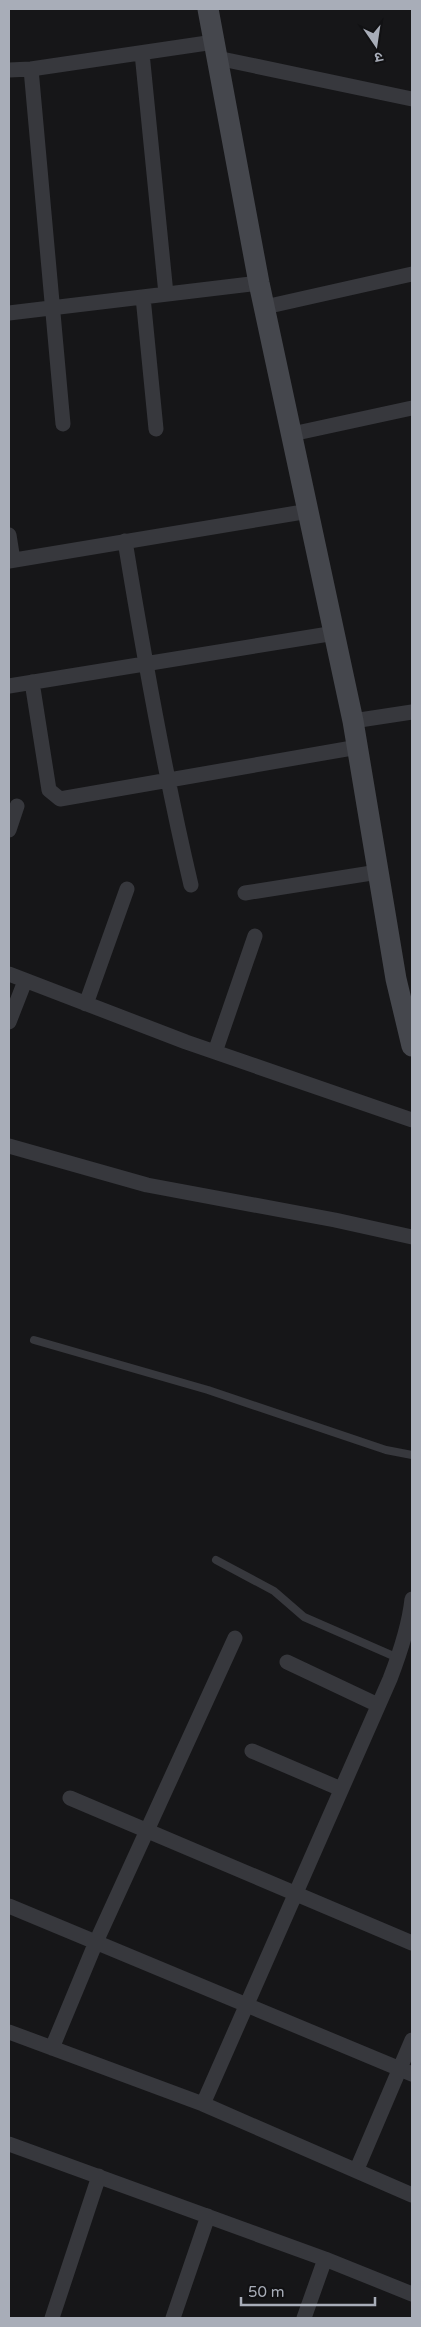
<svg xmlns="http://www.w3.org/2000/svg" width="421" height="2327" font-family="'Varela Round','Noto Sans Devanagari',sans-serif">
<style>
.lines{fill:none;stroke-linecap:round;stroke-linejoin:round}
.lane{stroke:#37383d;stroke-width:8}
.street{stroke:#37383d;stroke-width:15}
.secondary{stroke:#45474d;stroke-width:21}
</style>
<rect width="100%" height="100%" fill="#161618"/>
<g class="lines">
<path class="lane" d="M34,1340L208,1390L386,1450L412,1455
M216,1560L274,1591L304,1617L398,1658"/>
<path class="street" d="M142,53L166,294
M217,58L412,99
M31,69L63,424
M9,70L31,69L214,42
M143,297L156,429
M265,307L412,274
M9,313L259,283
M292,434L412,408
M9,535L13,560
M125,541C144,657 164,771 191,885
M9,561L309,511
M32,682L49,790L60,799L358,747
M9,686L335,633
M353,721L412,712
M9,830L17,806
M245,893L378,872
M9,974L186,1042L412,1120
M86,1004L127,889
M9,1022L25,981
M215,1052L255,936
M9,1146L147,1185L335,1220L412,1237
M287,1662L378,1705
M252,1751L341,1789
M70,1798L412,1943
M9,1906L412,2074
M9,2032L203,2104L412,2195
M52,2048L96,1942L235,1638
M203,2104L390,1679C400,1653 409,1627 412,1599
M9,2144L325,2259L412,2294
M357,2169L412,2040
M52,2318L99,2176
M173,2318L208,2216
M304,2318L325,2259"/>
<path class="secondary" d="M208,9L259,283L353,721L396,979L412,1046"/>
</g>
<rect width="421" height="2327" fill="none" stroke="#a8adb8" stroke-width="20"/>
<g transform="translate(376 45) rotate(167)" stroke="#111113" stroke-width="4" paint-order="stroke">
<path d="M0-4L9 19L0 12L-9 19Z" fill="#a8adb8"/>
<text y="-8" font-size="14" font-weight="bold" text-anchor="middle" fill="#a8adb8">उ</text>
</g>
<path d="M241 2297v8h134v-8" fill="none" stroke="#a8adb8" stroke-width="2.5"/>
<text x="248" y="2297" font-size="15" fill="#a8adb8" stroke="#111113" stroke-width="4" paint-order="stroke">50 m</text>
</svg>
